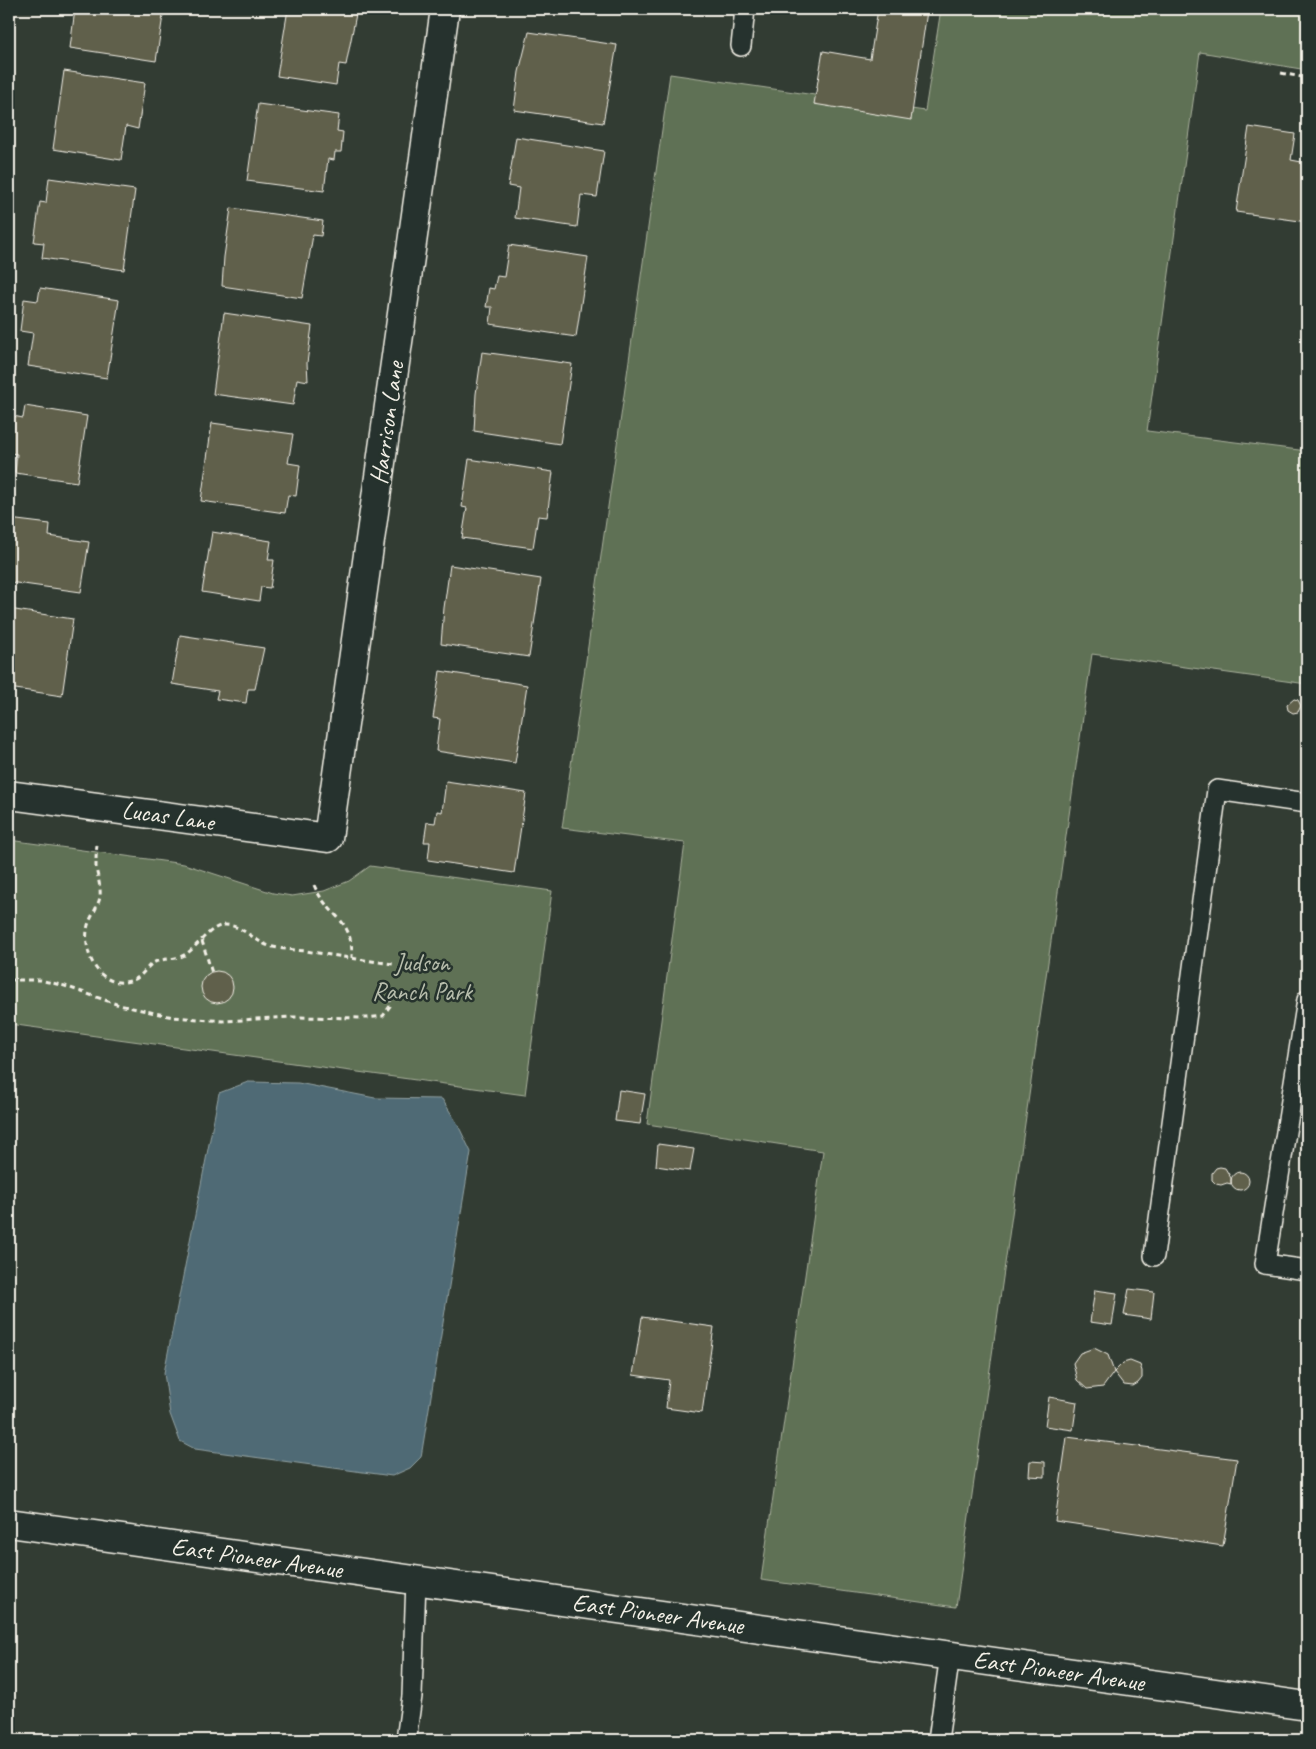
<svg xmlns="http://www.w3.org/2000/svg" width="1316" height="1749" font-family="Caveat,sans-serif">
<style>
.green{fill:#5f7154;stroke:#aab19e}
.water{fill:#506b75;stroke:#92a1a3}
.building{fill:#61604c;stroke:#f4f1e8}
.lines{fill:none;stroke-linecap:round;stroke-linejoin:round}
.service-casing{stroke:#f4f1e8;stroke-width:22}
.minor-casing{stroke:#f4f1e8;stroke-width:31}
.tertiary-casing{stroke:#f4f1e8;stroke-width:31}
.path{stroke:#f4f1e8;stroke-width:3;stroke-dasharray:5 4;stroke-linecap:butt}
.service{stroke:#26332d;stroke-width:19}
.minor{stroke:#26332d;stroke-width:28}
.tertiary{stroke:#26332d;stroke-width:28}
.labels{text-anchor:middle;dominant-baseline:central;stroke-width:5;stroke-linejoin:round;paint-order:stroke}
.street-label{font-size:25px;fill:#f4f1e8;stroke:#26332d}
.park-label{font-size:25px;fill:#b8bead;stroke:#26332d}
</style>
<rect width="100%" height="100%" fill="#323c33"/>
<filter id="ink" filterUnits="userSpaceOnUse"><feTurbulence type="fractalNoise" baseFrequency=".02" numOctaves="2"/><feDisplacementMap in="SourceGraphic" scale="10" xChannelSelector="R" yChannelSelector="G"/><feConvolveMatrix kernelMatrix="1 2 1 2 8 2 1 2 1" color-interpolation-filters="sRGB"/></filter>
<g filter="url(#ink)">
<path class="green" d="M941,9H1307V70L1200,52L1147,431L1307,451V684L1092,654L956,1607L761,1580L823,1151L647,1124L685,843L562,828L670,74L925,111Z
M9,840L184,864L273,893L292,896L324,891L349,881L370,866L552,891L525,1095L9,1024Z"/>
<path class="water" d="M248,1082L298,1083L375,1098L442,1099L457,1123L471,1152L421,1457L410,1468L392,1476L195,1449L180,1441L170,1414L164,1373L219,1093Z"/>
<path class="building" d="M75,9H164L156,61L70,48Z
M288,9H357L346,65L339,64L336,85L277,76Z
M568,9H602L601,14Z
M878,9H915L927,11L911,120L814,104L823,51L870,59Z
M529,32L617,45L603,123L514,110L519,72Z
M64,71L145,83L138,129L126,126L121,160L53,149Z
M258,104L339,115L337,131L343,132L341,152H335L334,160L328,159L324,191L247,181Z
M1249,127L1295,134L1291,160L1307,163V222L1236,212Z
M516,137L604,151L597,197L581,195L577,227L515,218L519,188L508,186Z
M49,178L135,190L124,270L42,258L44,243L34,242L40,202L46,203Z
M231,208L323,221L321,236L313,235L302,298L222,286L224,257Z
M509,245L588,257L576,337L490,324L492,307H486L489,288L494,289L497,276L504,277Z
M40,288L119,300L107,378L28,366L33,333L20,331L24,299L38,301Z
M224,313L312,326L307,363L308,381L297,379L293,405L213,394Z
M482,352L572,364L560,444L474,431L476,394Z
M25,406L87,416L77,482L15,473L17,454L9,453V443L13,416L23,418Z
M212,423L293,434L288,463L300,465L296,496L288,495L285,513L201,501Z
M469,459L553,472L547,517L538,516L533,548L462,538L467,508L462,507Z
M9,519L50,524L49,536L89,542L81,592L9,582Z
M212,532L271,541L268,560H274L270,588L261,587L259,601L202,592Z
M450,565L541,579L529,657L441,644L444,608Z
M9,609L73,619L62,696L9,688Z
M180,635L264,648L255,689H248L246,703L216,699L218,691L172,684Z
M440,671L527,685L515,763L436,751L440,719L433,718Z
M1294,699L1298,700L1301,706L1298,712L1293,713L1288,710L1287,705Z
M446,781L526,793L514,873L428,860L430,842H424L427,822L435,823L437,811L442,812Z
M201 987a16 16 0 1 1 32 0a16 16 0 1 1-32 0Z
M619,1090L645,1094L640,1124L615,1121Z
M658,1144L694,1149L690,1171L656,1166Z
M1220,1167L1225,1168L1231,1178V1184L1227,1183L1221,1185L1216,1184L1212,1180V1173L1216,1168Z
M1231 1181a9 9 0 1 1 18 0a9 9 0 1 1-18 0Z
M1129,1289L1154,1292L1151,1319L1124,1315Z
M1095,1290L1117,1293L1112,1325L1090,1322Z
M642,1317L714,1327L702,1413L666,1408L669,1380L633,1375Z
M1094,1348L1108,1355L1114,1372L1103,1387L1087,1389L1077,1380L1073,1363L1080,1353Z
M1130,1361L1140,1365L1142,1371V1378L1138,1383L1133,1386L1124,1385L1114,1372L1123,1363Z
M1049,1397L1077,1402L1073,1430L1045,1426Z
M1067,1437L1237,1459L1223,1546L1055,1521Z
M1030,1461L1045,1462V1477L1029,1476Z"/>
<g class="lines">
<defs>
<path id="service" d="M741,46L745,9
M1307,1000L1265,1264L1307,1270
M1154,1256L1217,790L1307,803
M406,1740L412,1696L416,1580
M938,1740L950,1655"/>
<path id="minor" d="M9,795L328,838L445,9"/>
<path id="tertiary" d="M9,1523L1307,1706"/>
</defs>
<use href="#service" class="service-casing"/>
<use href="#minor" class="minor-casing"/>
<use href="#tertiary" class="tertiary-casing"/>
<path class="path" d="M1281,73L1307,78
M97,845C96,852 96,860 96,868C98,878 101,887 100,897C98,907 91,916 88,925C81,953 100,992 133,980C142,977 145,968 153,963C163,957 176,961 186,954C198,946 209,927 224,925C241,924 254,941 269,946C280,949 294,950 306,951C335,956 364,960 393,964
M314,885C328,918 353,916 352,958
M202,941L212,973
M9,980H40L65,986L119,1005L173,1017L224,1021L291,1017L367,1018L383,1016L390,1006V999"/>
<use href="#service" class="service"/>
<use href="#minor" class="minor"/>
<use href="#tertiary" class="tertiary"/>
</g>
</g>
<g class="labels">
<g class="street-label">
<text transform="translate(387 423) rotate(-82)">Harrison Lane</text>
<text transform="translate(168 816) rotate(8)">Lucas Lane</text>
<text transform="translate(257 1558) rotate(8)">East Pioneer Avenue</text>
<text transform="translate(658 1614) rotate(8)">East Pioneer Avenue</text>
<text transform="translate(1059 1671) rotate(8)">East Pioneer Avenue</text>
</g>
<g class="park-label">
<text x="422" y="963">Judson<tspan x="422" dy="29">Ranch Park</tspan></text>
</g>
</g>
<rect width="1316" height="1749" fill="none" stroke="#26332d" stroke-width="30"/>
<rect x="15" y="15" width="1286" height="1719" fill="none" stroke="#f4f1e8" stroke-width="2" filter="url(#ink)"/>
</svg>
